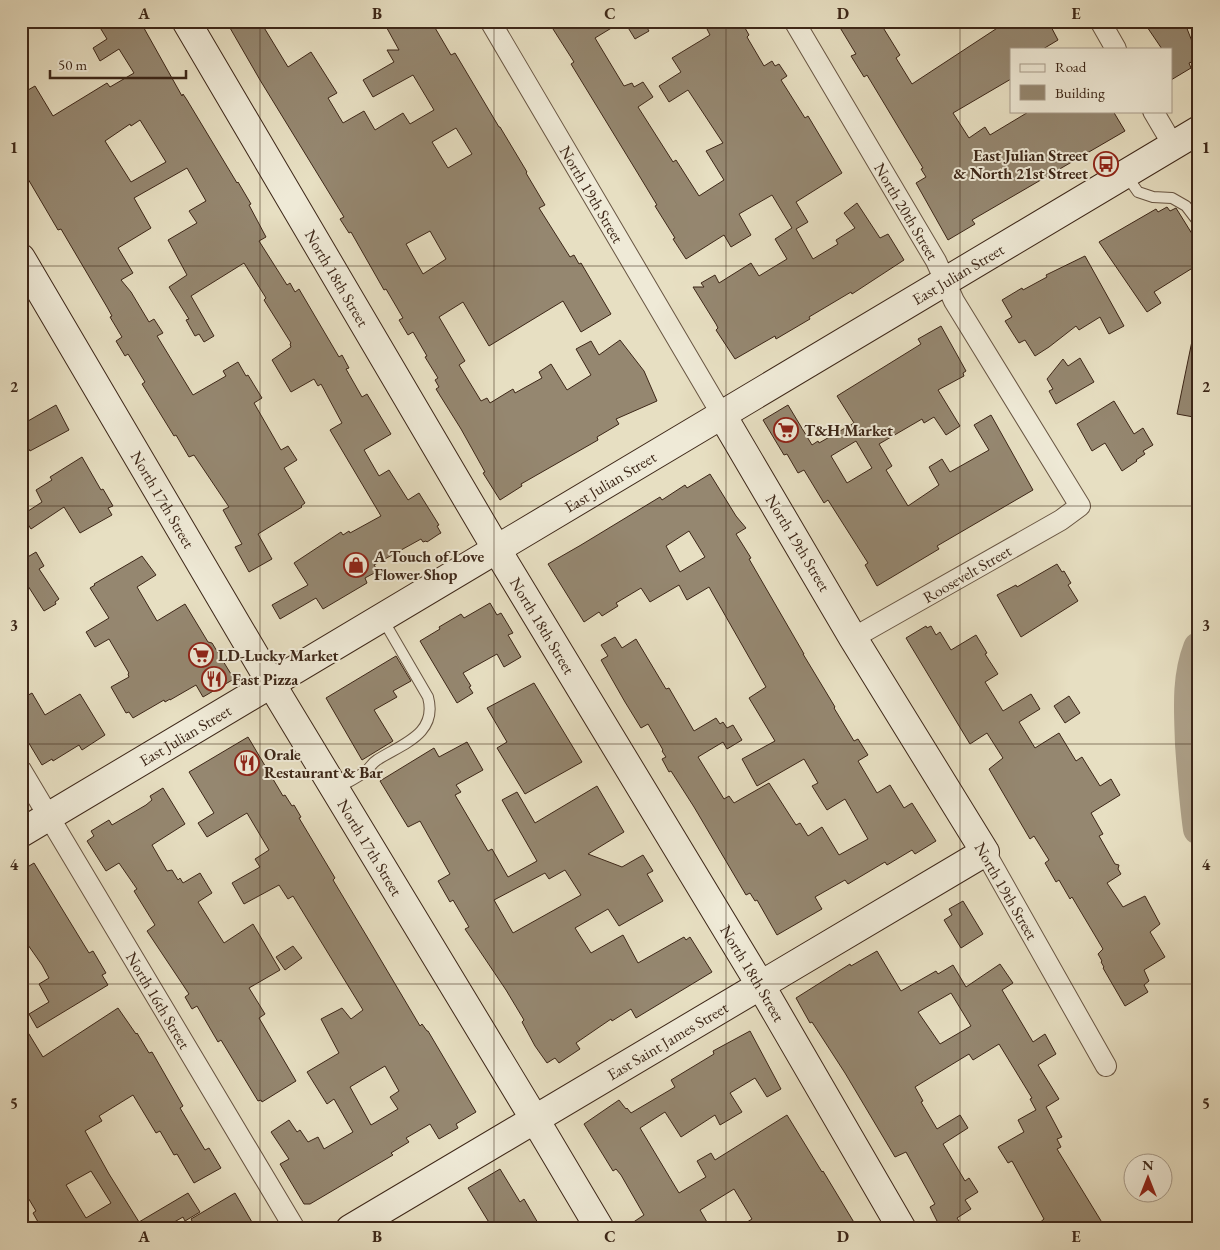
<svg xmlns="http://www.w3.org/2000/svg" width="1220" height="1250" font-family="'EB Garamond',serif">
<style>
.lines{fill:none;stroke-linecap:round;stroke-linejoin:round}
.river{stroke:#ada088;stroke-width:32}
.building{fill:#958770;stroke:#3d2718;fill-rule:evenodd}
.lane-casing{stroke:#685542;stroke-width:12}
.street-casing{stroke:#685542;stroke-width:22}
.secondary-casing{stroke:#3d2718;stroke-width:30}
.lane{stroke:#efead7;stroke-width:10}
.street{stroke:#efead7;stroke-width:20}
.secondary{stroke:#efead7;stroke-width:28}
.grid{fill:none;stroke:#3d2718;stroke-width:1;stroke-opacity:0.55}
.labels{text-anchor:middle;dominant-baseline:central;stroke-width:4;stroke-linejoin:round;paint-order:stroke}
.poi-label{font-size:16px;font-weight:bold;fill:#3d2718;stroke:#efead7;text-anchor:start}
.street-label{font-size:16px;fill:#3d2718;stroke:#efead7}
.neatline{fill:none;stroke:#3d2718;stroke-width:2}
.grid-label{font-size:16px;text-anchor:middle;font-weight:bold;fill:#3d2718}
</style>
<rect width="100%" height="100%" fill="#e7dfc2"/>
<filter id="stains"><feTurbulence type="fractalNoise" baseFrequency=".004" numOctaves="4"/><feColorMatrix values="0 0 0 0 .2 0 0 0 0 .09 0 0 0 0 .02 0 0 0 .5 -.17"/></filter>
<radialGradient id="worn" r=".72"><stop offset=".6" stop-color="#630" stop-opacity="0"/><stop offset="1" stop-color="#630" stop-opacity=".3"/></radialGradient>
<g class="lines">
<path class="river" d="M1199,648C1187,679 1190,711 1191,744C1193,772 1195,801 1199,829"/>
</g>
<path class="building" d="M96,21H140L182,96L183,94L187,100L237,183L238,182L251,204L249,205L266,237L259,241L287,285L290,283L295,292L299,289L339,357L342,355L349,368L346,369L362,397L367,394L391,434L364,450L379,476L389,470L408,500L419,493L439,525L437,526L441,533L439,534L427,542L426,541L423,542L421,539L374,565L378,571L365,578L367,583L323,609L316,598L280,619L272,605L308,585L294,563L341,532L343,535L349,531L350,533L381,516L330,430L342,423L321,384L318,386L314,379L291,392L272,360L291,347L290,344L291,343L264,300L266,298L244,263L191,296L214,336L204,342L199,334L195,336L186,320L189,319L169,287L187,275L168,240L197,223L189,211L206,201L187,168L134,198L151,228L118,248L133,273L121,280L131,292L149,322L154,319L163,333L157,336L193,395L226,376L223,371L238,362L246,376L248,375L262,398L254,403L281,450L288,446L297,460L284,468L305,503L301,506L302,507L258,534L272,559L249,572L235,547L242,544L223,510L229,507L194,455L189,457L176,435L174,436L142,384L145,382L128,354L125,356L116,341L122,337L110,317L112,316L107,307L61,229L58,230L21,167V94L35,86L53,116L107,83L110,87L134,73L119,49L100,61L93,48L107,39ZM140,120L166,162L131,182L105,141L130,124L131,126Z
M226,21H260L288,67L311,52L337,93L328,98L343,123L364,111L375,130L403,113L410,124L434,110L413,75L373,97L363,80L394,62L387,50H399L383,21H431L451,55L455,53L499,127H500L527,172L526,173L545,205L539,208L570,257L574,255L579,264L581,263L611,314L581,332L563,301L489,346L463,302L439,317L465,361L459,365L481,401L487,398L490,403L513,389L515,393L542,378L539,372L551,364L567,390L591,375L576,349L591,341L599,355L620,340L644,371L657,401L616,419L619,424L597,437L598,440L521,484L522,486L500,500L483,473L485,472L461,429L436,389L439,387L435,380L438,378L425,357L427,356L413,332L408,335L399,320L403,318L386,289L384,290L351,232L349,233L340,219L344,217L260,80ZM456,128L472,154L448,168L432,142ZM430,231L446,259L423,274L406,244Z
M553,21H623L595,38L624,86L632,83L634,87L643,82L653,97L638,107L673,162L676,160L699,196L724,180L706,151L723,143L688,90L669,102L659,86L681,72L672,58L710,35L703,21H741L749,35L747,37L764,66L772,61L775,66L779,64L787,76L781,80L805,118L808,116L842,173L796,202L808,222L796,229L813,259L838,244L836,240L855,228L844,213L857,203L880,238L888,234L904,260L852,294L851,292L809,317L810,319L776,339L775,336L768,340L735,359L716,330L718,328L716,324L693,287H704L701,283L715,275L719,283L751,263L759,276L787,259L775,239L792,228L772,195L739,214L751,235L731,247L724,235L686,259L673,239L675,238L655,206L657,205L637,172L571,64L574,62L553,29L556,27Z
M624,21H643L649,31L635,39Z
M836,21H879L900,55L896,58L912,84L1008,21H1048L1058,40L1043,49H1011V79L953,113L969,138L985,127L990,135L1030,111H1113L1125,131L972,220L975,224L948,240L916,183L926,177L921,169L923,168L867,75L864,77L851,56L856,54Z
M1143,21H1184L1199,59L1189,63L1191,68L1171,80V49H1162Z
M1167,207L1170,211L1176,208L1199,245V264L1154,292L1161,303L1147,312L1099,242L1156,209L1158,212Z
M1085,256L1124,326L1109,334L1100,317L1079,330L1076,326L1049,347L1035,356L1025,340L1019,343L1005,321L1012,317L1002,300L1022,288L1023,290L1047,277L1046,275Z
M941,326L966,371L963,373L964,376L938,390L960,426L946,435L934,417L924,423L922,419L879,444L892,466L886,470L908,506L939,485L929,467L942,459L950,472L989,450L974,425L991,415L1033,490L937,546L939,549L877,586L865,565L868,563L828,500L824,503L804,470L798,473L787,454L784,455L763,420L788,405L812,445L818,441L819,443L854,423L837,396L921,344L918,339ZM856,441L872,468L847,483L831,456Z
M1192,341L1199,342V418L1177,414Z
M1080,358L1094,382L1056,404L1049,391L1053,389L1047,379L1063,359L1068,366Z
M1114,401L1134,434L1143,428L1153,445L1143,451L1145,454L1136,460L1137,461L1122,471L1105,443L1092,451L1077,424Z
M56,405L69,430L30,451L21,436V425Z
M82,457L101,490L103,489L113,506L108,508L112,515L80,533L64,507L31,529L22,515L42,502L36,490L52,480L50,477Z
M710,474L736,516L746,528L736,534L751,558L749,559L804,654H803L835,707L834,708L854,741L858,739L868,755L858,761L877,793L890,785L904,808L912,803L936,841L915,854L912,850L887,865L885,862L848,884L845,880L815,897L822,909L777,935L757,900L755,901L750,893L746,895L694,807L671,771L669,772L662,759L666,757L662,751L663,750L648,724L641,728L625,702L601,660L608,656L601,645L615,637L622,648L636,639L666,689L669,688L694,731L716,718L720,724L723,722L727,728L733,725L742,740L727,749L723,742L698,757L724,799L729,796L734,803L769,783L796,825L800,823L808,836L822,827L839,855L868,839L845,799L827,810L812,786L818,783L804,759L757,786L742,759L775,741L749,698L766,687L709,587L687,600L679,585L650,602L641,588L616,603L618,606L602,616L599,612L584,622L548,564L581,545L660,497L662,500L685,485L687,488ZM689,531L705,557L680,572L666,546Z
M36,552L44,566L39,569L59,599L55,602L56,604L44,611L21,575V561Z
M142,556L156,575L137,587L157,621L185,604L208,642L212,643L234,679L203,697L196,685L170,700V699L165,702L164,700L133,718L129,712L126,713L111,687L129,677L128,674L129,673L109,639L95,647L86,632L109,618L90,588L95,585L94,584Z
M1057,564L1062,572L1064,571L1071,583L1068,585L1078,601L1021,637L997,595L1016,585L1017,587Z
M490,603L497,615L501,613L513,633L508,635L521,657L504,667L497,654L463,673L471,686L469,687L473,693L457,703L420,641L440,629L439,627L461,614L464,618Z
M926,626L927,628L931,626L936,635L940,632L951,650L976,635L987,653L985,654L998,674L985,682L1003,711L1031,694L1040,709L1019,722L1035,748L1059,733L1076,761L1082,757L1100,786L1111,779L1120,795L1091,813L1103,834L1099,836L1115,864L1119,865L1118,869L1121,874L1107,883L1123,907L1145,896L1160,924L1150,932L1165,957L1144,970L1149,981L1144,985L1148,992L1125,1006L1103,968L1104,967L1101,962L1102,961L1098,954L1103,949L1072,897L1070,899L1059,880L1056,882L1045,863L1049,860L1034,836L1030,839L989,769L1003,758L987,733L970,744L906,638Z
M396,656L411,681L393,691L397,697L374,710L393,741L362,760L326,698Z
M534,683L582,762L525,794L497,748L507,742L487,708Z
M32,693L45,715L80,694L105,735L82,750L79,745L53,761L52,759L42,765L21,730V699Z
M1069,696L1080,713L1065,723L1054,706Z
M248,737L283,796L285,795L292,806L294,805L301,817L299,818L335,878L333,880L369,940L420,1026L422,1024L427,1031H428L476,1112L456,1124L458,1128L439,1139L430,1124L406,1138L409,1142L391,1153L393,1155L310,1204H304L280,1164L289,1159L271,1132L289,1120L297,1132L300,1130L308,1142L318,1137L324,1149L353,1132L334,1099L327,1104L307,1072L339,1053L321,1019L342,1008L351,1019L363,1010L293,896L288,899L279,885L244,904L232,883L260,867L255,859L269,850L247,813L207,837L198,823L214,813L189,772ZM385,1066L399,1091L390,1097L398,1109L371,1125L350,1087Z
M467,742L483,770L456,785L461,792L455,795L488,851L492,849L508,877L537,861L502,800L517,792L535,823L597,786L624,832L588,854L622,867L643,855L653,871L647,874L663,901L619,926L608,909L575,928L591,953L623,935L638,963L684,937L686,940L690,937L712,972L636,1018L631,1009L612,1021L611,1019L576,1043L580,1049L559,1063L555,1058L547,1063L535,1046L522,1022L524,1020L506,990L465,929L469,927L453,900L450,902L438,881L450,874L420,821L408,827L380,781L434,748L439,757ZM565,870L581,895L513,933L494,900L545,873L549,879Z
M163,788L185,824L152,845L167,871L172,870L178,880L180,878L183,883L200,873L212,893L198,902L224,943L253,924L280,970L249,988L265,1014L259,1018L296,1081L262,1102L261,1100L258,1101L221,1040L218,1042L197,1006L192,1009L185,997L189,994L147,931L155,925L134,891L137,889L119,863L106,871L87,841L94,836L91,831L109,820L112,825L146,805L152,800L150,796Z
M34,863L89,953L93,951L106,973L102,975L108,985L37,1028L29,1014L49,1002L39,984L49,978L42,965L21,935V871Z
M963,901L983,934L961,948L944,920L952,915L949,909Z
M293,946L302,958L285,970L276,957Z
M877,951L901,991L936,971L938,974L953,965L966,987L1000,964L1013,983L1002,990L1033,1042L1045,1034L1056,1054L1038,1065L1059,1099L1046,1107L1062,1137L1057,1139L1061,1147L1057,1149L1106,1229H1032L1044,1219L1012,1161L1008,1163L998,1147L1024,1132L1018,1120L1036,1110L1030,1099L1032,1098L999,1044L973,1060L969,1054L915,1087L923,1101L921,1102L937,1129L960,1115L968,1128L943,1144L965,1181L969,1178L978,1192L965,1200L971,1209L957,1218L959,1221L946,1229H941L930,1207L935,1204L906,1152L895,1157L845,1073L812,1022L810,1023L796,998L850,964L851,966ZM951,993L971,1026L940,1044L918,1012Z
M118,1008L136,1034L137,1033L149,1053L152,1052L183,1106L180,1108L205,1150L209,1148L221,1168L194,1183L177,1154L174,1155L160,1131L156,1133L133,1095L99,1116L102,1121L85,1131L109,1174L139,1222L188,1193L200,1212L185,1221L183,1217L162,1229H70L73,1227L70,1222L59,1229H42L33,1213L36,1211L21,1186V1021L43,1057ZM91,1171L111,1203L86,1218L66,1185Z
M750,1031L781,1089L767,1097L755,1078L730,1093L742,1112L720,1125L715,1115L681,1137L665,1112L640,1128L679,1193L706,1177L697,1161L711,1153L715,1160L787,1115L822,1172L823,1171L858,1229H736L752,1219L734,1189L700,1210L711,1229H623L644,1215L621,1175L616,1169L613,1171L584,1124L619,1100L626,1109L627,1108L631,1113L675,1087L671,1080L714,1054L713,1051Z
M500,1169L520,1202L524,1199L538,1223L529,1229H493L468,1188Z
M235,1193L256,1229H196L191,1219Z"/>
<g class="lines">
<defs>
<path id="lane" d="M1126,175L1138,192L1153,197L1172,198L1186,206L1199,223
M336,789C346,783 357,778 366,771C370,768 372,763 377,760C402,744 438,734 428,697L382,618"/>
<g id="street">
<path id="s1" d="M490,21L722,415"/>
<path id="s2" d="M794,21L936,261L954,301L1080,506L1061,520L853,638"/>
<path d="M1100,21L1116,49"/>
<path d="M1153,111L1173,145"/>
<path id="s3" d="M21,770L295,1229"/>
<path d="M985,852L1106,1066"/>
</g>
<g id="secondary">
<path id="s4" d="M186,21L506,565L761,986L902,1229"/>
<path id="s5" d="M21,258L281,700L543,1133L600,1229"/>
<path id="s6" d="M21,833L1199,130"/>
<path id="s7" d="M350,1229L985,852L853,638L722,415"/>
</g>
</defs>
<use href="#lane" class="lane-casing"/>
<use href="#street" class="street-casing"/>
<use href="#secondary" class="secondary-casing"/>
<use href="#lane" class="lane"/>
<use href="#street" class="street"/>
<use href="#secondary" class="secondary"/>
</g>
<path class="grid" d="M260,21V1229M494,21V1229M726,21V1229M960,21V1229M21,266H1199M21,506H1199M21,744H1199M21,984H1199"/>
<defs>
<symbol id="bus-ring" viewBox="-11 -11 22 22"><circle r="9.5" fill="#efead7" stroke="#8f2418" stroke-width="1.5"/><path d="M-5-6H5V4H4V6H2V4H-2V6H-4V4H-5ZM-3.5-4V0h7V-4ZM-3.5 1.2v1.5H-2V1.2ZM2 1.2v1.5H3.5V1.2Z" fill="#8f2418"/></symbol>
<symbol id="supermarket-ring" viewBox="-11 -11 22 22"><circle r="9.5" fill="#efead7" stroke="#8f2418" stroke-width="1.5"/><path d="M-6-5.5h2.5l.6 2H6L4.5 2H-2.5L-4.4-4H-6ZM-1.5 3.2a1.3 1.3 0 1 0 .1 0ZM3 3.2a1.3 1.3 0 1 0 .1 0Z" fill="#8f2418"/></symbol>
<symbol id="shop-ring" viewBox="-11 -11 22 22"><circle r="9.5" fill="#efead7" stroke="#8f2418" stroke-width="1.5"/><path d="M-5-2.5h2.3a2.7 3.5 0 0 1 5.4 0H5L5.5 6h-11ZM-1.5-2.5h3a1.5 2.3 0 0 0-3 0Z" fill="#8f2418"/></symbol>
<symbol id="restaurant-ring" viewBox="-11 -11 22 22"><circle r="9.5" fill="#efead7" stroke="#8f2418" stroke-width="1.5"/><path d="M-5-6h1v4h1v-4h1v4h1v-4h1v5L-1.5 .5V6h-2V.5L-5-1ZM5-6V6H3V1.5H1.5Q1.5-4 5-6Z" fill="#8f2418"/></symbol>
</defs>
<g fill-rule="evenodd">
<use href="#bus-ring" x="1092" y="150" width="28" height="28"/>
<use href="#supermarket-ring" x="772" y="416" width="28" height="28"/>
<use href="#shop-ring" x="342" y="551" width="28" height="28"/>
<use href="#supermarket-ring" x="187" y="641" width="28" height="28"/>
<use href="#restaurant-ring" x="200" y="665" width="28" height="28"/>
<use href="#restaurant-ring" x="233" y="749" width="28" height="28"/>
</g>
<g class="labels">
<g class="poi-label">
<text x="1088" y="155" text-anchor="end">East Julian Street<tspan x="1088" dy="18">&amp; North 21st Street</tspan></text>
<text x="804" y="430">T&amp;H Market</text>
<text x="374" y="556">A Touch of Love<tspan x="374" dy="18">Flower Shop</tspan></text>
<text x="218" y="655">LD-Lucky Market</text>
<text x="232" y="679">Fast Pizza</text>
<text x="264" y="754">Orale<tspan x="264" dy="18">Restaurant &amp; Bar</tspan></text>
</g>
<g class="street-label">
<text stroke="none"><textPath href="#s1" startOffset="201">North 19th Street</textPath></text>
<text stroke="none"><textPath href="#s2" startOffset="221">North 20th Street</textPath></text>
<text stroke="none"><textPath href="#s6" startOffset="1091">East Julian Street</textPath></text>
<text stroke="none"><textPath href="#s4" startOffset="298">North 18th Street</textPath></text>
<text stroke="none"><textPath href="#s6" startOffset="686">East Julian Street</textPath></text>
<text stroke="none"><textPath href="#s5" startOffset="280">North 17th Street</textPath></text>
<text transform="translate(798 543) rotate(59)">North 19th Street</text>
<text transform="translate(967 574) rotate(-30)">Roosevelt Street</text>
<text stroke="none"><textPath href="#s4" startOffset="702">North 18th Street</textPath></text>
<text stroke="none"><textPath href="#s6" startOffset="191">East Julian Street</textPath></text>
<text stroke="none"><textPath href="#s5" startOffset="685">North 17th Street</textPath></text>
<text transform="translate(1006 891) rotate(60)">North 19th Street</text>
<text stroke="none"><textPath href="#s4" startOffset="1108">North 18th Street</textPath></text>
<text stroke="none"><textPath href="#s3" startOffset="268">North 16th Street</textPath></text>
<text stroke="none"><textPath href="#s7" startOffset="369">East Saint James Street</textPath></text>
</g>
</g>
<rect width="1220" height="1250" fill="none" stroke="#e7dfc2" stroke-width="55"/>
<rect x="1010" y="48" width="162" height="65" fill="#efead7" stroke="#a89c8b"/>
<rect x="1020" y="64" width="25" height="8" fill="#efead7" stroke="#a89c8b"/>
<text x="1055" y="72" font-size="15" fill="#3d2718">Road</text>
<rect x="1020" y="85" width="25" height="15" fill="#958770" stroke="#a89c8b"/>
<text x="1055" y="98" font-size="15" fill="#3d2718">Building</text>
<g transform="translate(1148 1178)"><circle r="24" fill="#efead7" stroke="#a89c8b"/>
<path d="M0-4L9 19L0 12L-9 19Z" fill="#8f2418"/>
<text y="-8" font-size="14" font-weight="bold" text-anchor="middle" fill="#3d2718">N</text>
</g>
<path d="M50 70v8h136v-8" fill="none" stroke="#3d2718" stroke-width="2.5"/>
<text x="58" y="70" font-size="15" fill="#3d2718" stroke="#efead7" stroke-width="4" paint-order="stroke">50 m</text>
<rect x="28" y="28" width="1164" height="1194" class="neatline"/>
<g class="grid-label">
<text x="144" y="19">A</text>
<text x="377" y="19">B</text>
<text x="610" y="19">C</text>
<text x="843" y="19">D</text>
<text x="1076" y="19">E</text>
<text x="14" y="153">1</text>
<text x="1206" y="153">1</text>
<text x="14" y="392">2</text>
<text x="1206" y="392">2</text>
<text x="14" y="631">3</text>
<text x="1206" y="631">3</text>
<text x="14" y="870">4</text>
<text x="1206" y="870">4</text>
<text x="14" y="1109">5</text>
<text x="1206" y="1109">5</text>
<text x="144" y="1242">A</text>
<text x="377" y="1242">B</text>
<text x="610" y="1242">C</text>
<text x="843" y="1242">D</text>
<text x="1076" y="1242">E</text>
</g>
<rect width="100%" height="100%" filter="url(#stains)"/>
<rect width="100%" height="100%" fill="url(#worn)"/>
</svg>
